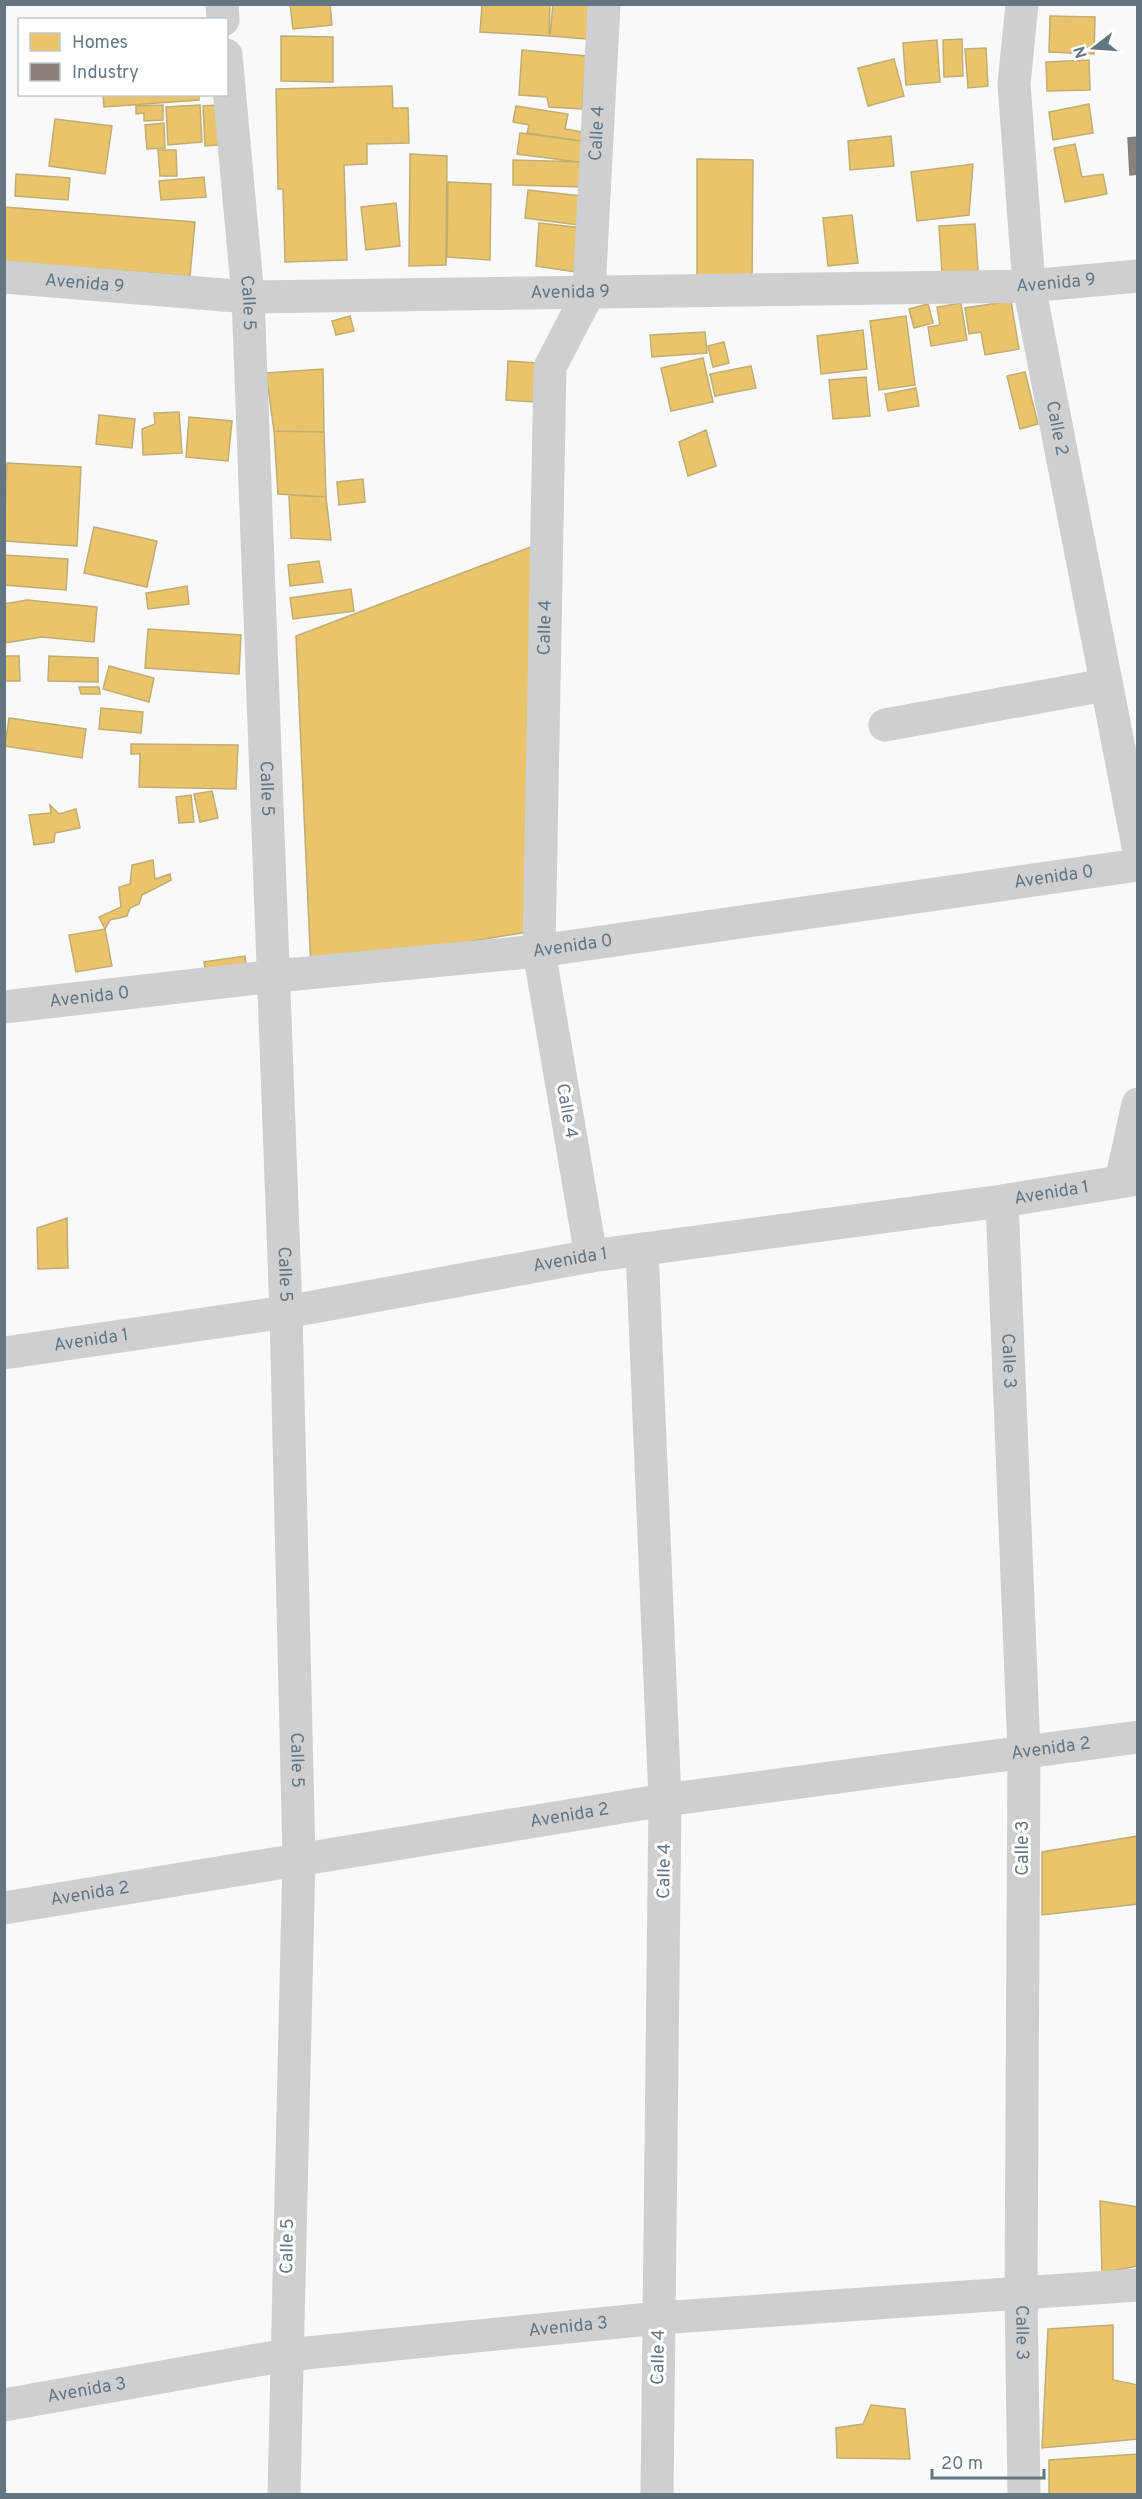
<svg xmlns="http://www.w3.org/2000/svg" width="1142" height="2499" font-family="Overpass,sans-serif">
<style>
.homes{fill:#e9c46a;stroke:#c1ad72;stroke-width:1.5}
.industry{fill:#8a817c;stroke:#7f7e7e;stroke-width:1.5}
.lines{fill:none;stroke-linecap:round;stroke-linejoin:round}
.minor{stroke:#cecfd0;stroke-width:33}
.labels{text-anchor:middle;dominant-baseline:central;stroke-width:6;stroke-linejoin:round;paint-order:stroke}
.street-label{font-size:18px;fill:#657683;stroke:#fff}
</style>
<rect width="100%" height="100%" fill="#f9f9f9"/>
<path class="homes" d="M290,4H330L332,25L293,29Z
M482,4H550L549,36L480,32Z
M553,4H589L586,39L550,36Z
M1050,16L1095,17L1094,54L1049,52Z
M281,36L333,37V82L281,81Z
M962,39L963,76L944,77L943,40Z
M937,40L940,82L906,85L903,43Z
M986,48L988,86L968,88L965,49Z
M522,50L586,56L582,109L549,107L547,97L519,95Z
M894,59L904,96L868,106L858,68Z
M1089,60L1090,90L1047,91L1046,62Z
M392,86L393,108H408L409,143L367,144V164L344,165L347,260L285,262L283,189H278L276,89Z
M103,94H199V100L104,107Z
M1089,104L1093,133L1053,140L1049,112Z
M163,105V120L144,121V113L136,114V106Z
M200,105L202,142L168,145L166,107Z
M217,105L218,145L205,146L203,106Z
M516,106L568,114L565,129L583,132L581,141L527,133L529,125L513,122Z
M55,119L112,126L105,174L49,166Z
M164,123L165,148L147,149L145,125Z
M520,133L589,142L586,163L517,154Z
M891,136L894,166L850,170L848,141Z
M1075,144L1082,177L1103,174L1107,194L1065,202L1054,148Z
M158,150H176L177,176H160Z
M410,154L447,156L446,265L409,266Z
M697,159L753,160L752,286H697Z
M513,160L584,162L583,187L513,185Z
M973,164L969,215L917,221L911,172Z
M16,174L70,178L68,200L15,196Z
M204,177L206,197L161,200L159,181Z
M448,182L491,184L490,260L447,257Z
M528,190L590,197L586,226L525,218Z
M396,203L400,246L366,250L361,207Z
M4,207L195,222L190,276L4,262Z
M852,215L858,263L828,266L823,218Z
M539,223L583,228L582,273L536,266Z
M975,224L978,271L942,273L939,226Z
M1011,301L1019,349L985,355L981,332L969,334L965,308Z
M961,303L967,340L931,346L928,327L940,325L937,307Z
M928,304L933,323L914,328L909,309Z
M350,316L354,331L336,335L332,321Z
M906,316L915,385L879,390L870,321Z
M863,330L867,369L821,374L817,336Z
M705,332L707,353L652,357L650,335Z
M724,342L729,363L713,367L708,346Z
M703,358L713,402L671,411L661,368Z
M508,361L537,363L535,402L506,400Z
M751,366L756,388L715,396L710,374Z
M323,369L324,432L274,431L266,373Z
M1025,372L1038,424L1020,429L1007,376Z
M866,377L870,416L833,419L829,380Z
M916,388L919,406L888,411L885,394Z
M179,412L182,453L143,455L142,429L155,424L154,413Z
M99,415L135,419L132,448L96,444Z
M189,417L232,421L228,461L186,457Z
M706,430L716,466L688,476L679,442Z
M274,431L324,432L326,497L278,494Z
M7,463L81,467L77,546L4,541Z
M363,479L365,502L339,505L337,482Z
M289,495L326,497L331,540L291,538Z
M94,527L157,541L147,587L84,573Z
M536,545L538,930L311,969L296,636Z
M4,555L68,559L66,590L4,585Z
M319,561L323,582L290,586L288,565Z
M187,586L189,604L148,609L146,593Z
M351,589L354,611L293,619L290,598Z
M27,600L97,607L94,642L42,637L4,643V604Z
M148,629L241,635L239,674L145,668Z
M4,656H19L20,681H4Z
M49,656L98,658V682L48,681Z
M109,666L154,678L149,702L103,689Z
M79,687H99L100,694H81Z
M101,708L143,712L141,733L99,729Z
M9,718L86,729L82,758L5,746Z
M131,744L238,745L236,789L139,787L140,754H131Z
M212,791L218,818L200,822L194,794Z
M191,795L194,822L179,823L176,797Z
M50,805L59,814L76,809L80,828L55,833L54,842L34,845L29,815L51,813Z
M153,860L155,879L170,874L171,880L142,895L139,904L130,908L127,916L110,920L105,929L99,917L121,907L119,887L130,884L132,865Z
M105,929L112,966L76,972L69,935Z
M245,956L246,968L206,975L204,962Z
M67,1218L68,1268L38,1269L37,1228Z
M1138,1836V1904L1042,1915V1852Z
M1100,2201L1138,2207V2266L1102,2273Z
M1113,2325V2380L1138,2385V2439L1042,2448L1048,2329Z
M871,2405L905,2409L910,2459L837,2458L836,2428L863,2424Z
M1138,2454V2494H1049V2460Z"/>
<path class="industry" d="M1138,137V174L1130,175L1128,138Z"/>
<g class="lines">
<g class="minor">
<path d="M222,4L223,20"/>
<path id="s1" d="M1022,4L1014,84L1029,286L1138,846"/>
<path id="s2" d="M226,55L248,297L286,1312L299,1858L284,2494"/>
<path id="s3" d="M4,277L248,297L1029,286L1138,276"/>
<path d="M885,725L1105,685"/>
<path id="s4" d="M4,1007L275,976L539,951L1138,865"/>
<path d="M1121,1181L1138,1104"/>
<path id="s5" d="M1002,1201L1024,1751L1021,2295L1024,2494"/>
<path d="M642,1249L665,1800L657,2494"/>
<path id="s6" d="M591,1256L539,951L550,367L589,292L604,4"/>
<path id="s7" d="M4,1353L286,1312L591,1256L1002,1201L1138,1179"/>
<path id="s8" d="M4,1908L665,1800L1138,1737"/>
<path id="s9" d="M4,2405L286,2355L659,2318L1138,2285"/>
</g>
</g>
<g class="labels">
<g class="street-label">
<text stroke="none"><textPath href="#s6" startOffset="1137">Calle 4</textPath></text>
<text stroke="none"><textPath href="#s3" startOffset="81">Avenida 9</textPath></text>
<text stroke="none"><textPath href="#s3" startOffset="1053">Avenida 9</textPath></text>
<text stroke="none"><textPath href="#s3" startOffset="567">Avenida 9</textPath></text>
<text stroke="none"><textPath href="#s2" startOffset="249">Calle 5</textPath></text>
<text stroke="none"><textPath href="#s1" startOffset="428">Calle 2</textPath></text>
<text stroke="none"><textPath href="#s6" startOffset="633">Calle 4</textPath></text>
<text stroke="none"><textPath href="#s2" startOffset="735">Calle 5</textPath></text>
<text stroke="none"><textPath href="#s4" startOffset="1058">Avenida 0</textPath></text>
<text stroke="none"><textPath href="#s4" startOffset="572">Avenida 0</textPath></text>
<text stroke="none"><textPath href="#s4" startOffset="86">Avenida 0</textPath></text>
<text transform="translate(566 1111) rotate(80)">Calle 4</text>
<text stroke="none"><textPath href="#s7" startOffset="1060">Avenida 1</textPath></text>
<text stroke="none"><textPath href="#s7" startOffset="574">Avenida 1</textPath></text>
<text stroke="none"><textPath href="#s2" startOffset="1221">Calle 5</textPath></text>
<text stroke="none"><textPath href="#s7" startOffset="88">Avenida 1</textPath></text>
<text stroke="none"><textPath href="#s5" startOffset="160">Calle 3</textPath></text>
<text stroke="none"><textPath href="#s8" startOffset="1059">Avenida 2</textPath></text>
<text stroke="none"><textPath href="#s2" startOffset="1707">Calle 5</textPath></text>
<text stroke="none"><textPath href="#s8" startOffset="573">Avenida 2</textPath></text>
<text transform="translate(1023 1848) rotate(-90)">Calle 3</text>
<text transform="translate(665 1871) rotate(-89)">Calle 4</text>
<text stroke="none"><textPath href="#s8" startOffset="87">Avenida 2</textPath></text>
<text transform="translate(288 2246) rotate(-89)">Calle 5</text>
<text stroke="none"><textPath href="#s9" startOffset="570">Avenida 3</textPath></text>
<text stroke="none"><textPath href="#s5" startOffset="1132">Calle 3</textPath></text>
<text transform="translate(659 2357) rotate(-89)">Calle 4</text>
<text stroke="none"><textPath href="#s9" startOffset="84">Avenida 3</textPath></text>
</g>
</g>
<rect width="1142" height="2499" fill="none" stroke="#657683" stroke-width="12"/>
<rect x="18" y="18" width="210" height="78" fill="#ffffff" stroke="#c1c8cd" stroke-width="1.5"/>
<rect x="30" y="33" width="30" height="18" fill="#e9c46a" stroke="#c1c8cd" stroke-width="1.5"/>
<text x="72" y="48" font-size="18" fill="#657683">Homes</text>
<rect x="30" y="63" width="30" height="18" fill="#8a817c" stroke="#c1c8cd" stroke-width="1.5"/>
<text x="72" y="78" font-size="18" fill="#657683">Industry</text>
<g transform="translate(1094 48) rotate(253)" stroke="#ffffff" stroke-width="4.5" paint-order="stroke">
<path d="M0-4.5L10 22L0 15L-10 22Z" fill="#657683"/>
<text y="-9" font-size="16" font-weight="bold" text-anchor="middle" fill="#657683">N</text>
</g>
<path d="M932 2469v9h112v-9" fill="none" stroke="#657683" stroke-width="3"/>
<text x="941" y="2469" font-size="18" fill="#657683" stroke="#ffffff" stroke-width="4.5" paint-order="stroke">20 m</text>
</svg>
